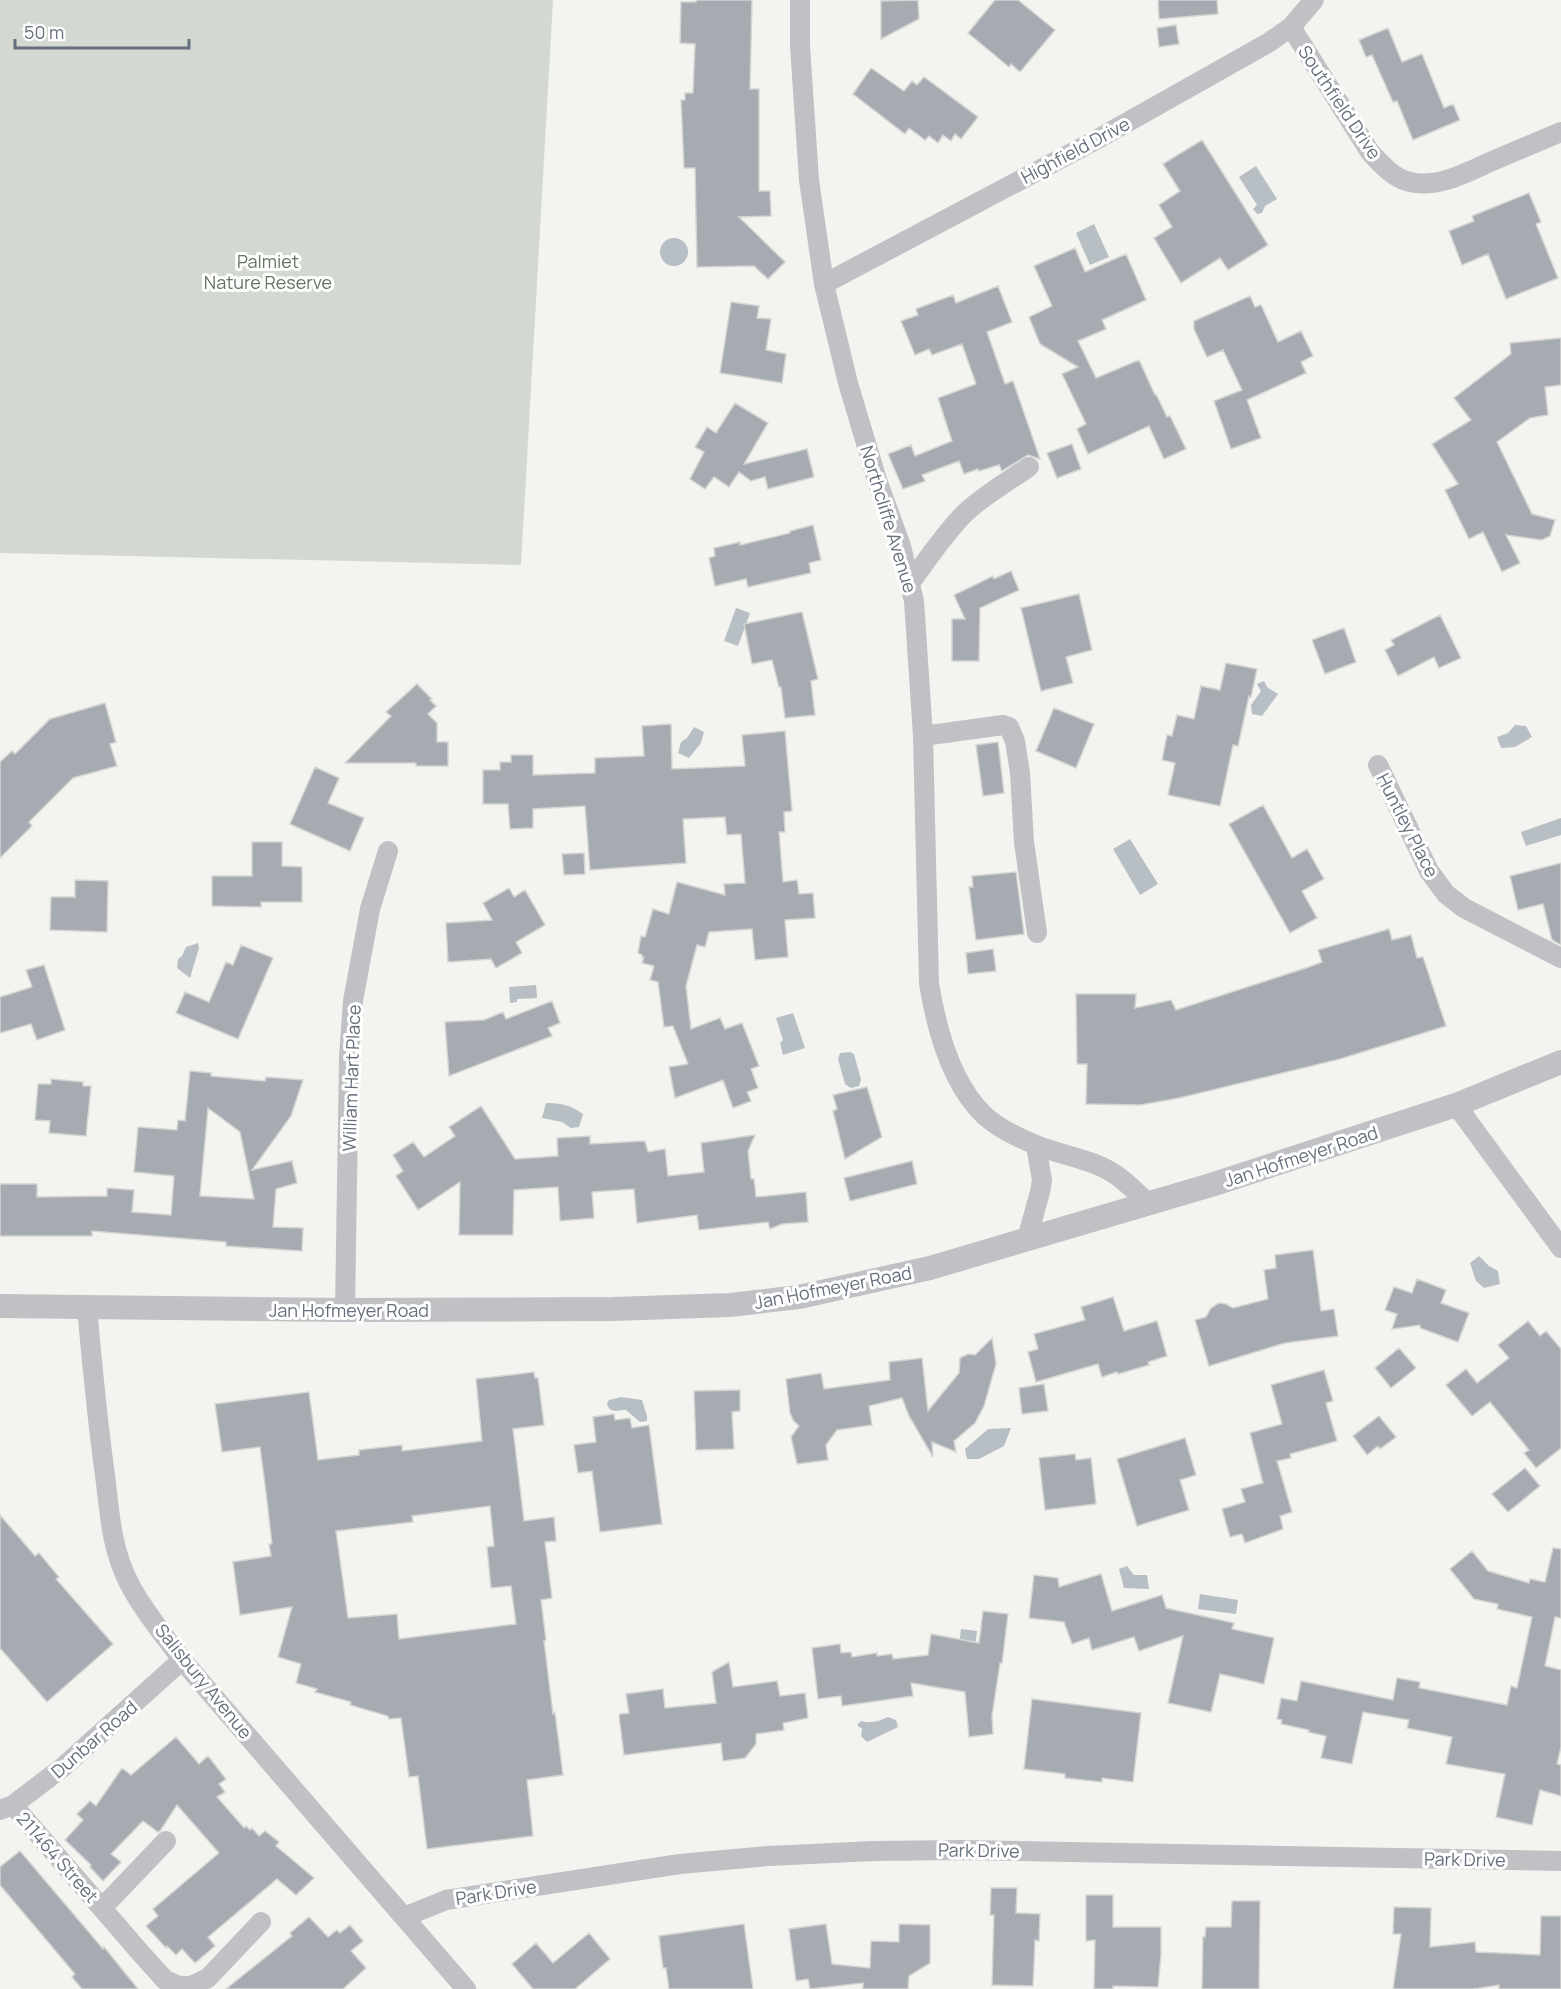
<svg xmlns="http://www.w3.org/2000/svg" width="1561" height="1989" font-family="Manrope,sans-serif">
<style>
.green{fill:#d3d9d1}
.water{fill:#b8bfc4}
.building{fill:#a6aab1;stroke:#d4d4d2;stroke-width:1.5;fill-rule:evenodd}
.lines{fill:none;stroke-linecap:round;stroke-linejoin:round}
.minor{stroke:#bfc1c4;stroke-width:20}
.tertiary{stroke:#bfc1c4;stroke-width:24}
.labels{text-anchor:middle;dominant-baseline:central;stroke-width:6;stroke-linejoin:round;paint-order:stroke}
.street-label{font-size:18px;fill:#666f7d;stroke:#fff}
.park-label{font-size:18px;fill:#657564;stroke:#fff}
</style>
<rect width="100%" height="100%" fill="#f3f3f0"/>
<path class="green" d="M0,0H553L521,565L0,553Z"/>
<path class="water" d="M1256,166L1277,199L1265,206L1262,213L1257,214L1253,209L1257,205L1239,177Z
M1094,224L1109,257L1090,265L1076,233Z
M660 252a14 14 0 1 1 28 0a14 14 0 1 1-28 0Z
M736,608L750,613L738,646L724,641Z
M1264,681L1267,687L1278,694L1262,716L1252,714L1251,705L1261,691L1257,684Z
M1515,725L1526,726L1532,737L1515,747L1501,748L1497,737L1508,733Z
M694,727L704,732L701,743L689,758L678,753L681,742L687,738Z
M1561,818V835L1526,846L1521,832Z
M1130,839L1158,884L1140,895L1113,849Z
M198,943L199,948L190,978L177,968L178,959L182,956L186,947Z
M536,985L537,998L517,999V1002L510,1003L509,987Z
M793,1013L805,1048L783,1055L780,1043L783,1040L776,1018Z
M850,1052L854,1054L861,1080L859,1086L851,1088L845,1084L838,1059L840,1053Z
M546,1103C560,1103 571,1105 583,1114L579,1127L571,1128L562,1122L542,1118Z
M1479,1256L1489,1266L1498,1271L1500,1284L1484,1288L1476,1281L1470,1263Z
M621,1397L642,1400L647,1416V1421L640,1422L626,1410C617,1410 610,1414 607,1404L609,1400Z
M1011,1428L1004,1446L979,1459H967L965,1449L988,1429Z
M1127,1566L1134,1575H1147L1149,1589L1124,1588L1119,1569Z
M1200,1594L1238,1600L1236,1614L1198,1609Z
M961,1629L977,1631L974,1656L958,1654Z
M888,1717L896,1720L898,1727L867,1742L861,1736L862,1729L857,1725L861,1721C871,1724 879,1721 888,1717Z"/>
<path class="building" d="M696,0H752L750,89H759V191H770L771,216L739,217L785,262L768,279L754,266L697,267L695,168H684L681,100H685V93H693L695,44L680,43L681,2H696Z
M918,0L919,19L881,39V1Z
M995,0H1018L1055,30L1020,72L1011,64L1009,67L968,33Z
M1158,0H1217L1218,14L1159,19Z
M1176,25L1179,44L1159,47L1157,28Z
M1388,28L1402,62L1422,54L1444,108L1453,104L1460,120L1413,140L1397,101L1393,102L1372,55L1366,57L1359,40Z
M871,68L904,91L912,81L917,85L924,77L978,117L961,139L955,134L951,141L943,135L938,143L929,136L925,140L909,128L905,134L853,94Z
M1202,140L1268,245L1228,270L1220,258L1181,283L1154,238L1172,227L1159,205L1180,191L1163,164Z
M1529,193L1541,222L1536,224L1558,278L1506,299L1488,254L1462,265L1449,231L1474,221L1472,216Z
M1075,248L1085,272L1126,254L1146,300L1102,320L1106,329L1078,341L1096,378L1139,360L1155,395L1156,394L1167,417L1170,416L1186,449L1164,459L1149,426L1088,454L1077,429L1086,424L1062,374L1078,367L1040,344L1029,317L1052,306L1034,266Z
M998,286L1012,322L987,332L1005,384L1013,381L1040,459L1028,455L1002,471L999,465L979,471L978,469L964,474L959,461L922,475L925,481L903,489L888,454L911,445L915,456L952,441L938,398L976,384L962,344L932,355L929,349L915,355L901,321L918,315L916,309L953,295L956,303Z
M1250,296L1255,307L1261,305L1278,342L1301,331L1313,356L1301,362L1306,373L1247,400L1261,438L1231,449L1214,401L1242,390L1223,350L1207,357L1194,329V321Z
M731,302L759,306L757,318L771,319L766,350L786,354L782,383L720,373Z
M1561,338V385L1545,387L1548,415L1530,418L1497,442L1532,514L1555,520L1550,536L1542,540L1506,535L1520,563L1502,572L1483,532L1469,539L1445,490L1458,484L1432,444L1471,420L1454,398L1511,354L1510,343Z
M735,403L768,423L744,464L807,449L814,477L768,489L765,477L751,481L739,472L729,487L714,477L705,489L690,479L704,452L695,447L707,427L716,433Z
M1072,444L1081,469L1057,478L1047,453Z
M813,525L821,560L809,563L811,573L748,587L746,579L715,586L709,558L715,556L714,548L740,542V545L790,533V531Z
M1011,571L1019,590L980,608L979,661H952V619H965L954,595L993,576L994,579Z
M1079,594L1092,650L1066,657L1073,683L1041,691L1021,608Z
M802,612L818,679L811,681L815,715L785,718L781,687H779L772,660L752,664L744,624Z
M1440,615L1461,658L1439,668L1434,657L1398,676L1385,650L1394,645L1391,640Z
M1344,628L1356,662L1325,674L1312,640Z
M1226,663L1257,669L1251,697L1249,696L1238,746L1233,745L1220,806L1168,795L1175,763L1162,760L1167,735L1172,736L1177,715L1194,719L1201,686L1220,690Z
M417,684L432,699L430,700L436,706L428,714L437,723V742H448V766H416V763H345L391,716L386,712Z
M105,703L116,742L110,744L117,766L73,778L29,822L32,826L0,858V762L12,751L15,754L50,719Z
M1054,708L1094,724L1076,768L1036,751Z
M671,724L672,769L745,766L742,735L785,731L792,811L784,812L785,832H779L783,882L797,880L799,894L813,893L815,918L785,920L788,957L755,960L752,929L709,932L705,947L697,945L686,986L691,1029L720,1018L725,1029L742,1023L759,1066L751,1069L758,1088L747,1092L751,1101L733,1108L723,1080L675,1098L669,1067L688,1064L673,1026L664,1027L658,982L650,980L654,966L642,963L644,957H642V955L638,953L641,936L645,937L653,909L669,914L677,882L725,895L724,884L745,883L741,834L727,835L725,817L683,819L686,863L590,870L585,806L533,809V828L510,829L508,804H483V770H500V762H511V755H533V775L595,773V758L644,756L642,726Z
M998,742L1004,793L983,796L976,745Z
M315,767L339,778L328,803L364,818L350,851L290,824Z
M1263,805L1292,858L1307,849L1324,879L1302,891L1317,918L1290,933L1229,824Z
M252,842H282V866L302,867V902H261V907L212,906V876H252Z
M584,853L585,874L564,875L562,854Z
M1561,863V945L1552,940L1543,904L1518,910L1510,876Z
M1016,872L1024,934L976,940L969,887H973L972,876Z
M75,880L108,881L107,932L50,930L51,897H75Z
M509,888L514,897L525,890L545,925L516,942L522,953L496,968L491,959L448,962L446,923L492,920L483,903Z
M1389,929L1392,940L1411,935L1417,958L1423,957L1446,1026L1340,1059L1179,1098L1140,1105L1086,1104L1087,1064H1077L1076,994H1136L1135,1008L1171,1000L1176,1010L1309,967L1322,962L1318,950Z
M241,945L273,958L238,1039L176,1013L185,992L209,1002L226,962L233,965Z
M993,949L996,971L968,974L966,953Z
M44,965L65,1030L37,1040L31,1024L0,1033V997L32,987L26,970Z
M552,1001L560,1023L548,1028L552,1036L449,1076L445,1022L484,1020L503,1012L506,1019Z
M190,1071L211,1073V1076L265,1081L266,1077L303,1080L291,1116L252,1170L292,1161L297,1183L276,1189L273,1227L303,1228L302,1251L226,1246V1242L92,1231V1236H0V1184H37V1197L107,1196V1188L134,1190L132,1212L171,1215L174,1176L134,1172L138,1127L177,1130L178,1120L185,1121ZM208,1108L240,1132L254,1199L200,1196Z
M51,1079L83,1082V1086H91L86,1136L49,1133L50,1121L35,1120L38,1084H51Z
M867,1087L882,1137L845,1159L833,1111L837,1109L833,1095Z
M481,1106L515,1159L558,1156L557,1138L590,1136V1144L645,1141L648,1152L665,1149L668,1176L704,1172L701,1143L755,1135L748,1151L751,1179H754L756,1197L806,1192L808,1222L782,1224L770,1229L768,1222L699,1230L697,1215L637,1223L634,1189L592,1192L594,1218L560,1221L558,1187L514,1190L513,1235H459L460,1182L418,1210L396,1176L403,1171L393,1155L413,1142L424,1157L455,1136L449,1127Z
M912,1161L917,1184L850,1201L844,1178Z
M1313,1250L1321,1311L1334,1309L1338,1336L1285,1343L1209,1366L1195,1320L1206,1317L1211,1308L1219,1303L1226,1304L1233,1308L1268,1299L1264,1270L1276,1268L1275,1255Z
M1417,1279L1446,1290L1441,1303L1469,1313L1458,1342L1420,1328V1325L1392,1329L1397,1314L1385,1310L1394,1287L1412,1293Z
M1113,1297L1124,1331L1157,1321L1167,1356L1148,1362L1149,1365L1118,1374L1117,1372L1102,1377L1098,1364L1036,1382L1028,1352L1038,1349L1034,1334L1085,1320L1081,1307Z
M1528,1321L1540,1336L1546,1331L1561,1349V1448L1536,1468L1524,1453L1529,1450L1490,1402L1472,1416L1446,1385L1466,1369L1477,1383L1509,1358L1498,1345Z
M992,1338L996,1364L984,1406L975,1423L954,1441L956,1452L932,1442L933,1457L909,1416L902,1398L869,1406L872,1425L837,1430L826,1445L828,1460L797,1464L791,1437L799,1426L793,1420L790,1413L786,1379L821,1373L824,1389L890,1380L889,1362L922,1358L928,1411L959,1373L960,1358L968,1354L975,1355Z
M1399,1348L1416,1368L1391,1388L1375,1368Z
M1324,1370L1333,1401L1326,1403L1337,1441L1290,1454L1291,1458L1277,1461L1292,1512L1280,1516L1283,1529L1245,1543L1242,1534L1230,1537L1222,1509L1245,1502L1241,1489L1263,1483L1250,1433L1282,1424L1271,1385Z
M534,1372L535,1378H538L544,1425L513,1429L524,1521L554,1517L556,1541L545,1542L552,1598L541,1600L546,1640L544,1641L553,1714L555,1713L563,1775L527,1780L533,1836L427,1849L418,1776L409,1777L401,1718L389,1719L388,1716L350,1705L351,1702L315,1692L317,1689L296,1683L301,1664L278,1657L292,1607L240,1615L233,1562L271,1556L269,1544H272L266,1492L260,1447L222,1452L215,1404L309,1392L318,1460L359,1455V1450L402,1445V1451L482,1441L476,1379ZM490,1506L494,1546L487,1547L491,1588L511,1586L516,1624L399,1639L397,1614L348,1618L336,1531L413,1522L412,1516Z
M1044,1384L1048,1411L1022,1414L1019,1388Z
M740,1390V1411L732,1412L734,1449L696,1450L694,1391Z
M614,1414L615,1420L630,1418L632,1428L649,1425L662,1524L600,1532L592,1471L578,1473L574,1445L596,1442L593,1417Z
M1379,1416L1396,1437L1380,1449L1378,1446L1367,1455L1353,1436Z
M1185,1438L1196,1475L1180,1480L1189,1510L1137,1526L1117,1459Z
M1075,1454L1076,1460L1091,1458L1096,1504L1045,1510L1039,1458Z
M1525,1468L1540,1486L1508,1512L1492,1494Z
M0,1515L35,1556L39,1553L59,1577L56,1579L113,1644L47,1702L0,1648Z
M1553,1548L1561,1549V1618L1555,1617L1545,1666L1561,1670V1747L1557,1764L1561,1765V1796L1540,1790L1532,1825L1496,1817L1505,1774L1446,1764L1452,1737L1407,1728L1409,1720L1363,1712L1352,1764L1321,1758L1326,1736L1308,1732L1309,1730L1281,1724L1282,1720L1277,1719L1281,1698L1297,1701L1301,1681L1393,1700L1397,1678L1420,1682L1419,1688L1507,1705L1511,1686L1517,1688L1532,1617L1497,1609L1498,1604L1474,1599L1450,1569L1472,1551L1488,1571L1529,1583L1530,1579L1545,1582Z
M1101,1574L1112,1611L1162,1595L1166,1608L1234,1623L1232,1629L1274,1638L1264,1684L1220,1674L1211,1712L1168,1703L1183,1636L1139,1651L1134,1637L1092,1650L1089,1638L1072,1644L1064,1622L1029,1618L1034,1575L1058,1578L1059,1587Z
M983,1611L1008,1614L1002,1663H1000L992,1716L993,1734L969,1737L965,1692L911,1683L913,1696L842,1706L841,1696L818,1699L812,1648L840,1644L841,1653L851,1652L852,1657L877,1653V1656L892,1654L893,1659L928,1655L931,1634L979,1643Z
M729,1662L733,1687L777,1681L780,1696L805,1693L808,1718L783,1723L784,1730L756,1734V1744L745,1758L723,1761L721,1743L624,1755L619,1716L620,1714L629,1713L626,1694L663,1689L665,1708L716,1703L712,1672Z
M1032,1699L1141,1713L1133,1782L1102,1778V1782L1065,1778V1774L1024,1769Z
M176,1737L199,1764L208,1756L226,1779L219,1784L225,1792L217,1797L244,1828L246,1826L250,1830L252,1828L259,1836L265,1831L279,1842L276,1846L314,1878L296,1895L277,1879L208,1937L215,1946L195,1963L182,1949L176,1955L167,1946L166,1948L146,1926L158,1916L153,1909L219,1853L177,1805L160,1831L158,1832L143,1821L111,1854L121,1862L103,1881L90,1867L91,1865L65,1840L83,1820L77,1814L90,1801L96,1806L122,1768L131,1775Z
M20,1851L103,1949L104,1947L138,1989H82L72,1977L75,1974L0,1885V1867Z
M991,1888H1017L1016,1913L1040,1914L1039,1941L1035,1940L1033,1986L992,1985L994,1915H990Z
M1086,1895H1113V1927H1161V1955L1158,1987L1113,1986V1989H1094L1095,1940L1086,1941Z
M1232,1901H1260L1259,1989H1202L1203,1937H1205L1206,1927H1231Z
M1394,1907L1431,1908L1430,1947L1475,1942L1476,1952L1540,1955L1541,1916H1561V1989H1499V1985L1473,1989H1393L1401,1934H1393Z
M309,1917L328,1937L337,1930L340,1933L350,1925L363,1941L351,1951L366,1968L343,1989H226L292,1936L290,1933Z
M744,1924L753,1989H669L666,1968H663L659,1936Z
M826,1924L832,1964L870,1968L871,1941L899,1942V1924L930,1925V1963L909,1976L908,1989H863V1983L810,1989L808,1979L796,1981L789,1929Z
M589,1933L610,1959L575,1989H533L512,1964L536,1943L553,1963Z"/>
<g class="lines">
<path class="minor" d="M800,0V46L809,180L824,284L848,383L877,480L901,546L914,601L923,736L929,983C936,1027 951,1084 985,1116C999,1129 1019,1138 1036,1145C1060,1155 1091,1159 1113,1173C1126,1181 1137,1193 1148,1203
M1291,27L1370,152C1381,164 1393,178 1410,182C1440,189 1471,170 1497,159C1518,150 1540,141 1561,132
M824,284L1094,141L1268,43L1291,27L1314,0
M910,583C928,559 944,534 965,513C984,495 1007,482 1029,467
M923,736L1003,725L1009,727L1015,741L1020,773L1024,842L1037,933
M1378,765L1429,871L1446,894L1464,908L1561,958
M1456,1105L1561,1248
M1027,1239L1040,1192L1042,1180L1036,1146
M87,1307C92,1363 97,1419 105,1475C110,1515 111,1549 130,1585C144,1612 165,1636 182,1660L466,1989
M345,1310L349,1057L353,1001L370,909L388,851
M13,1805L138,1950L165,1980L174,1984L181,1986H191L208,1978L261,1922
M0,1810L13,1805L63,1767L182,1660
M102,1908L166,1841
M404,1917L446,1900L680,1864L768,1856L874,1851L961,1850L1561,1861"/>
<path class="tertiary" d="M0,1306L345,1310L613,1309L730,1305L799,1297L930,1268L1211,1185L1456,1105L1561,1062"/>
</g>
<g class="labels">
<g class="street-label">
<text transform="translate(1340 102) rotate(56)">Southfield Drive</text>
<text transform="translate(1075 150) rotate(-28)">Highfield Drive</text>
<text transform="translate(889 519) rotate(73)">Northcliffe Avenue</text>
<text transform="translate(1408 825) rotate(63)">Huntley Place</text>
<text transform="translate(351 1078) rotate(-88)">William Hart Place</text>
<text transform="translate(1301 1156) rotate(-18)">Jan Hofmeyer Road</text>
<text transform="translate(833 1287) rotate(-11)">Jan Hofmeyer Road</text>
<text x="349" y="1310">Jan Hofmeyer Road</text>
<text transform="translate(204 1681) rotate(51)">Salisbury Avenue</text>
<text transform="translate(94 1739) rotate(-41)">Dunbar Road</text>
<text transform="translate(979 1850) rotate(1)">Park Drive</text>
<text transform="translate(58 1857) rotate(49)">211464 Street</text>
<text transform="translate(1465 1859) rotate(1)">Park Drive</text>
<text transform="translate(496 1892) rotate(-9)">Park Drive</text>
</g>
<g class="park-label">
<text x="268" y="261">Palmiet<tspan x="268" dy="21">Nature Reserve</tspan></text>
</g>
</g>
<path d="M15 39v9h174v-9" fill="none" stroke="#666f7d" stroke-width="3"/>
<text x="24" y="39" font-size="18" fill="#666f7d" stroke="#ffffff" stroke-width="4.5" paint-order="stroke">50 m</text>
</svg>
